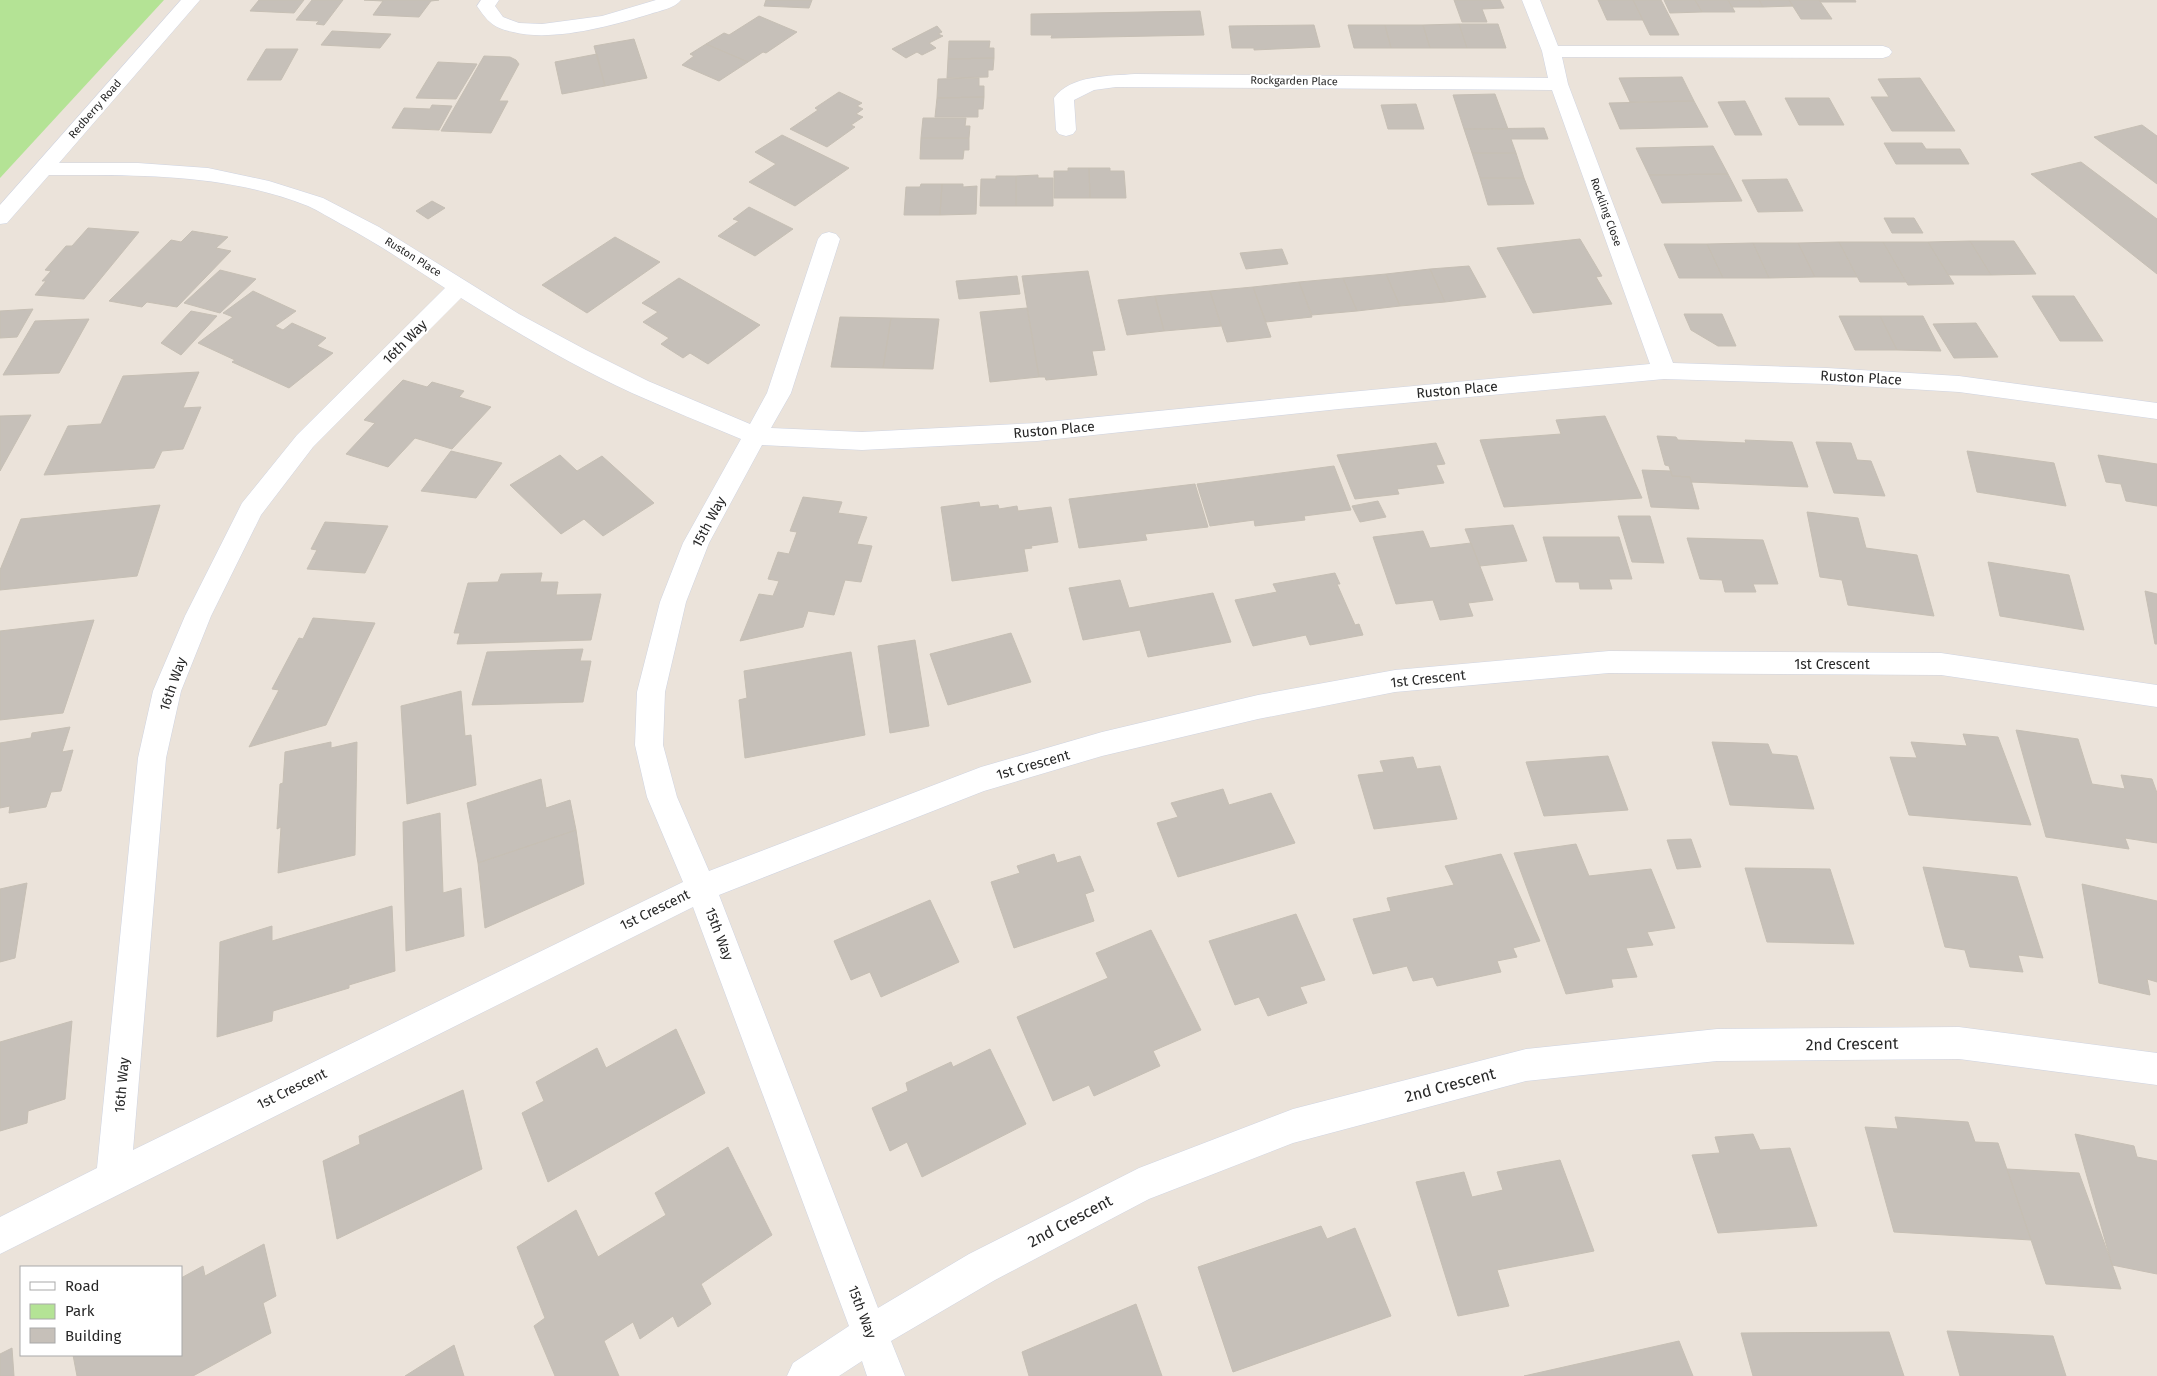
<svg xmlns="http://www.w3.org/2000/svg" width="2157" height="1376" font-family="'Fira Sans',sans-serif">
<style>
.green{fill:#b4e395}
.building{fill:#c6c0b9;stroke:#c6bfb4}
.lines{fill:none;stroke-linecap:round;stroke-linejoin:round}
.minor-casing{stroke:#cfd4e2;stroke-width:1}
.minor{fill:#fff;fill-rule:evenodd}
.labels{text-anchor:middle;dominant-baseline:central;stroke-width:4;stroke-linejoin:round;paint-order:stroke}
.far-street-label{font-size:11px;fill:#282828;stroke:#fff}
.street-label{font-size:14px;fill:#282828;stroke:#fff}
.near-street-label{font-size:16px;fill:#282828;stroke:#fff}
</style>
<rect width="100%" height="100%" fill="#ebe3da"/>
<path class="green" d="M0,0H164L0,178Z"/>
<path class="building" d="M259,0H304L294,13L250,11Z
M312,0H343L324,25L316,24L319,21L296,20Z
M364,0H439L431,1L419,17L373,15L383,1Z
M766,0H812L809,8L764,6Z
M1454,0H1500L1504,8L1482,9L1487,22H1462Z
M1598,0H1633L1643,20H1607Z
M1633,0H1661L1679,35H1650Z
M1664,0H1695L1702,12L1670,13Z
M1695,0H1728L1735,12H1702Z
M1728,0H1759L1763,7H1732Z
M1759,0H1789L1793,6L1763,7Z
M1789,0H1819L1832,19H1801Z
M1819,0H1855L1856,2H1820Z
M1200,11L1204,35L1051,38L1052,35H1031V14Z
M759,16L797,32L766,53L763,52L748,62L706,44L724,33L729,35Z
M1459,24H1498L1506,48H1467Z
M1459,24L1467,48H1430L1423,25Z
M1314,25L1320,47L1254,50V48H1232L1229,26Z
M1348,25H1385L1391,48H1354Z
M1385,25H1423L1430,48H1391Z
M937,26L942,32L938,34L943,36L929,43L936,48L922,55L917,52L906,58L892,49Z
M332,31L391,34L380,48L321,45Z
M634,39L647,78L605,86L594,46Z
M949,41H990L989,48H994V58L948,59Z
M706,44L748,62L719,81L682,65L694,56L690,54Z
M266,49H298L281,80H247Z
M597,54L605,86L562,94L555,62Z
M484,56L510,57L516,60L519,64L499,101H508L491,133L441,131Z
M994,58L993,70H988V77L947,78L948,59Z
M438,62L477,64L456,99L416,98Z
M1682,77L1694,101L1630,102L1619,78Z
M979,78V86H984V97L937,98L938,79Z
M1920,78L1955,131H1892L1871,97H1889L1878,79Z
M839,92L862,103L857,106L863,109L856,114L863,117L851,125L855,127L827,147L790,129L818,110L815,108Z
M1495,94L1508,129H1464L1453,95Z
M984,97L983,109H978V117H935L937,98Z
M1785,98H1829L1844,125H1799Z
M1694,101L1708,127L1620,129L1609,103Z
M1745,101L1762,135H1735L1718,102Z
M1416,104L1424,129H1388L1381,105Z
M432,105L452,106L439,130L392,128L404,108L430,109Z
M923,118H966L965,126H970L969,138H921Z
M2142,125L2157,136V184L2094,137Z
M1544,128L1548,139H1511L1516,153H1472L1464,129Z
M782,135L849,168L795,206L749,182L776,164L755,152Z
M921,138H969V150H964L963,159H920Z
M1884,143H1922L1926,149H1960L1969,164H1896Z
M1713,146L1728,174L1649,175L1636,148Z
M1472,153H1516L1524,178H1480Z
M2081,162L2157,219V274L2031,174Z
M1068,168H1089L1090,198H1054V171H1068Z
M1089,168H1110V171H1124L1126,198H1090Z
M1728,174L1742,201L1662,203L1649,175Z
M1038,175V178H1053V206H1016V176Z
M996,176H1016V206H980L981,179H996Z
M1480,178H1524L1534,204L1488,205Z
M1787,179L1803,211L1758,212L1742,180Z
M921,184H942L940,215H904L906,187H920Z
M942,184H963V187L977,186L976,214L940,215Z
M432,201L445,208L428,219L416,211Z
M749,207L793,229L755,256L718,236L739,221L733,219Z
M1884,218H1914L1923,233H1892Z
M88,228L139,232L84,299L35,295L46,281H42L51,271L45,270L66,246H72Z
M192,231L228,237L216,248L231,251L177,307L147,302L142,307L109,301L171,240L181,242Z
M615,237L660,262L587,313L542,285Z
M1580,239L1602,276L1596,277L1612,304L1533,313L1497,248Z
M1970,241H2014L2036,274L1991,275Z
M1970,241L1991,275H1948L1928,242Z
M1839,242L1857,277H1815L1798,243Z
M1839,242H1883L1906,282H1860Z
M1883,242H1928L1954,284L1908,285Z
M1753,243L1769,278H1723L1707,244Z
M1753,243H1798L1815,277L1769,278Z
M1664,244H1707L1723,278H1679Z
M1282,249L1288,264L1246,269L1240,253Z
M1469,266L1486,297L1445,302L1430,269Z
M1430,269L1445,302L1400,306L1386,274Z
M220,270L256,279L220,313L184,303Z
M1088,271L1105,350L1092,351L1097,375L1046,380L1045,377H1039L1022,276Z
M1386,274L1400,306L1357,311L1343,278Z
M1017,276L1020,294L959,299L956,281Z
M679,278L760,325L708,364L690,353L683,358L661,344L669,338L643,322L658,312L642,303Z
M1343,278L1357,311L1312,315L1299,282Z
M1299,282L1312,317L1266,322L1253,287Z
M1253,287L1271,337L1227,342L1210,291Z
M253,291L296,311L275,326L283,330L292,323L326,338L317,346L333,353L289,388L232,362L235,360L198,343L233,317L223,313Z
M1210,291L1221,326L1164,331L1155,296Z
M1155,296L1164,331L1127,335L1118,300Z
M2032,296H2074L2103,341H2060Z
M1027,308L1039,377L990,382L980,312Z
M33,309L17,337L0,338V311Z
M191,311L217,316L181,355L161,343Z
M1684,314H1722L1736,346H1718L1691,330Z
M1839,316H1880L1897,350H1855Z
M1880,316H1923L1941,351L1897,350Z
M840,317L891,318L883,368L831,367Z
M891,318L939,319L933,369L883,368Z
M89,319L59,373L3,375L35,321Z
M1976,323L1998,357L1954,358L1933,324Z
M199,372L183,408L201,407L183,449L162,451L154,468L44,475L68,426L101,424L123,376Z
M403,380L427,387L432,382L464,391L459,397L491,407L452,449L415,438L388,467L346,454L375,423L364,420Z
M31,415L0,471V416Z
M1605,416L1642,498L1504,507L1480,440L1561,434L1556,420Z
M1657,436L1676,437L1678,440L1746,443L1745,440L1792,442L1808,487L1691,482L1690,477L1672,476L1669,466L1665,465Z
M1816,442L1851,443L1857,460L1871,461L1885,496L1834,493Z
M1436,443L1445,464L1436,465L1444,483L1397,489L1399,494L1355,499L1337,455Z
M451,451L502,463L476,498L421,491Z
M1967,451L2054,463L2066,506L1977,492Z
M560,455L577,471L602,456L654,503L603,536L584,519L561,534L510,485Z
M2098,455L2157,464V506L2126,501L2121,484L2106,482Z
M1334,466L1351,510L1304,516L1305,520L1255,526L1254,520L1210,526L1197,484Z
M1642,470L1671,471L1672,476L1690,477L1699,509L1651,507Z
M1195,484L1208,527L1145,534L1147,540L1079,548L1069,499Z
M803,497L842,502L838,513L867,517L857,544L872,546L861,582L845,580L834,615L808,611L803,627L740,641L759,594L773,596L779,581L768,579L778,552L789,554L797,532L790,531Z
M1378,501L1386,517L1360,522L1352,506Z
M979,502L980,507L998,505L999,509L1017,506L1018,511L1051,507L1058,542L1031,546L1032,548L1024,549L1028,571L952,581L941,507Z
M160,505L137,576L0,590V570L21,519Z
M1807,512L1858,518L1866,548L1917,555L1934,616L1848,605L1842,580L1820,577Z
M1618,516H1650L1664,563L1632,562Z
M325,522L388,526L365,573L307,569L317,550L311,549Z
M1513,525L1527,561L1480,566L1465,529Z
M1423,531L1430,548L1471,543L1493,600L1468,603L1473,616L1440,620L1433,600L1396,604L1373,537Z
M1543,537H1619L1632,579H1609L1612,589H1580L1579,582H1556Z
M1687,538L1763,540L1778,584H1753L1756,592H1725L1722,580L1700,579Z
M1988,562L2069,575L2084,630L2000,616Z
M542,573L540,582H558L556,595L601,594L591,640L457,644L460,633H454L468,583L498,582L501,574Z
M1335,573L1340,584H1337L1355,625L1359,624L1363,635L1310,645L1306,635L1253,646L1235,600L1277,592L1273,584Z
M1120,580L1129,608L1213,593L1231,642L1148,657L1140,630L1083,640L1069,588Z
M2145,591L2157,594V644H2155Z
M313,618L375,623L326,725L249,747L279,690L272,689L299,638L303,639Z
M94,620L63,713L0,720V631Z
M1011,633L1031,682L948,705L930,654Z
M915,640L929,726L890,733L878,646Z
M583,649L580,661H591L583,702L472,705L487,652Z
M851,652L865,735L745,758L739,700L747,698L744,671Z
M461,691L465,736L471,735L476,785L407,804L401,706Z
M70,727L62,752L73,750L61,791L51,792L46,807L9,813L10,806L0,808V743L31,738L32,733Z
M2016,730L2078,739L2092,784L2125,789L2121,775L2152,779L2157,793V843L2125,838L2129,849L2046,837Z
M1963,734L1998,737L2031,825L1909,815L1890,757L1917,758L1911,742L1967,746Z
M331,742V748L357,742L355,855L278,873L281,827L277,829L280,784L283,783L285,752Z
M1712,742L1768,744L1772,754L1797,756L1814,809L1730,805Z
M1608,756L1628,810L1544,816L1526,762Z
M1413,757L1417,769L1440,766L1457,819L1374,829L1358,775L1384,772L1380,761Z
M541,779L546,808L570,800L576,830L478,863L467,803Z
M1223,789L1229,805L1271,793L1295,843L1178,877L1157,823L1178,817L1171,803Z
M440,813L443,893L461,888L464,936L406,951L403,822Z
M576,830L584,884L485,928L478,863Z
M1691,839L1701,867L1677,869L1667,840Z
M1576,844L1589,876L1651,869L1675,928L1647,932L1653,945L1626,948L1637,977L1611,979L1613,987L1566,994L1514,853Z
M1054,854L1057,863L1080,856L1094,891L1085,894L1094,921L1014,948L991,882L1020,873L1017,866Z
M1501,854L1540,941L1513,948L1517,957L1497,961L1501,972L1437,986L1433,977L1413,981L1407,966L1373,974L1353,919L1391,911L1387,898L1454,885L1445,866Z
M1923,867L2017,877L2043,958L2018,955L2023,972L1970,967L1965,950L1945,947Z
M1745,868L1830,869L1854,944L1767,942Z
M27,883L15,958L0,962V889Z
M2082,884L2157,901V982L2147,979L2150,995L2099,983Z
M930,900L959,962L881,997L870,972L851,980L834,941Z
M392,906L395,971L349,985V988L273,1011L272,1021L217,1037L220,942L272,926V941Z
M1296,914L1325,980L1300,987L1307,1003L1268,1016L1259,997L1235,1005L1209,941Z
M1151,930L1201,1030L1153,1051L1160,1066L1094,1096L1089,1085L1053,1101L1017,1017L1108,978L1096,953Z
M72,1021L65,1099L28,1111L27,1123L0,1131V1042Z
M676,1029L705,1093L548,1182L522,1113L544,1101L536,1082L597,1048L606,1068Z
M990,1049L1026,1124L922,1177L907,1142L890,1151L872,1108L908,1091L906,1083L951,1062L953,1067Z
M463,1090L482,1169L337,1239L323,1161L360,1144L359,1136Z
M1895,1117L1968,1122L1975,1142L1998,1143L2031,1240L1894,1232L1865,1127L1898,1129Z
M1753,1134L1760,1150L1790,1148L1817,1226L1718,1233L1692,1155L1720,1153L1715,1137Z
M2075,1134L2134,1146L2137,1157L2157,1161V1274L2112,1265Z
M728,1147L772,1235L701,1284L711,1304L678,1327L673,1316L640,1339L633,1322L604,1341L619,1376H555L534,1326L545,1318L517,1247L576,1210L598,1257L666,1215L655,1193Z
M1560,1160L1594,1251L1497,1270L1509,1306L1458,1316L1416,1182L1464,1172L1472,1197L1503,1190L1497,1172Z
M2007,1169L2079,1173L2121,1289L2046,1284Z
M1321,1226L1327,1239L1355,1228L1391,1316L1233,1372L1198,1267Z
M264,1244L276,1296L263,1303L271,1333L193,1376H77L73,1355H181V1278L203,1266L205,1276Z
M1136,1304L1162,1376H1029L1022,1352Z
M1947,1331L2053,1336L2066,1376H1960Z
M1889,1332L1904,1376H1753L1741,1333Z
M1679,1341L1693,1376H1524Z
M454,1345L464,1376H405Z
M12,1348L14,1376H0V1354Z"/>
<g class="lines">
<defs>
<path id="minor" d="M181,0H200L59,163H138L208,168L269,181L323,198L379,227L519,314L586,350L648,381L750,424L767,393L818,239L822,234L829,232L836,234L840,239L791,393L771,428L862,432L1037,423L1339,393L1650,364L1552,90L1116,87L1094,90L1074,100L1076,130L1073,134L1066,136L1059,134L1056,130L1054,98C1070,75 1110,76 1135,74L1548,78L1542,51L1522,0H1540L1558,46H1883L1889,48L1892,52L1889,56L1883,58L1562,57L1568,84L1673,363L1827,368L1959,376L2157,403V419L1959,392L1827,384L1664,379L1339,409L1037,441L862,450L762,445L709,543L686,602L665,692L663,745L677,797L709,871L981,767L1102,732L1258,695L1395,670L1609,651L1941,653L2157,685V707L1941,675L1609,673L1395,692L1258,719L1102,756L984,791L719,895L878,1308L969,1254L1139,1168L1293,1109L1526,1049L1717,1029L1959,1027L2157,1053V1085L1959,1059L1717,1061L1526,1081L1293,1143L1149,1199L995,1280L891,1341L905,1376H867L862,1361L839,1376H787L793,1363L849,1326L693,907L0,1254V1217L97,1168L138,758L153,691L185,616L242,503L297,435L445,288C411,266 377,243 341,224C330,218 319,211 308,206C225,173 136,175 49,175L7,223L0,224V205ZM461,298C516,332 573,366 632,393C668,409 705,424 741,439L683,543L660,602L637,692L635,745L647,797L683,882L133,1150L166,758L181,691L211,616L261,515L313,447Z
M481,0H499L495,6L503,17L519,23L542,24L602,16L656,0H681C675,8 659,11 650,14C611,26 553,42 513,32C493,28 488,22 477,6Z"/>
</defs>
<use href="#minor" class="minor-casing"/>
<use href="#minor" class="minor"/>
</g>
<g class="labels">
<g class="far-street-label">
<text transform="translate(1294 81) rotate(1)">Rockgarden Place</text>
<text transform="translate(95 109) rotate(-49)">Redberry Road</text>
<text transform="translate(1606 212) rotate(70)">Rockling Close</text>
<text transform="translate(413 257) rotate(32)">Ruston Place</text>
</g>
<g class="street-label">
<text transform="translate(405 342) rotate(-45)">16th Way</text>
<text transform="translate(1861 378) rotate(3)">Ruston Place</text>
<text transform="translate(1457 390) rotate(-5)">Ruston Place</text>
<text transform="translate(1054 430) rotate(-5)">Ruston Place</text>
<text transform="translate(709 522) rotate(-62)">15th Way</text>
<text x="1832" y="664">1st Crescent</text>
<text transform="translate(1428 679) rotate(-6)">1st Crescent</text>
<text transform="translate(173 684) rotate(-71)">16th Way</text>
<text transform="translate(1033 765) rotate(-16)">1st Crescent</text>
<text transform="translate(655 910) rotate(-26)">1st Crescent</text>
<text transform="translate(719 934) rotate(69)">15th Way</text>
<text transform="translate(122 1085) rotate(-85)">16th Way</text>
<text transform="translate(292 1089) rotate(-26)">1st Crescent</text>
<text transform="translate(862 1312) rotate(69)">15th Way</text>
</g>
<g class="near-street-label">
<text transform="translate(1852 1044) rotate(-1)">2nd Crescent</text>
<text transform="translate(1450 1085) rotate(-15)">2nd Crescent</text>
<text transform="translate(1070 1221) rotate(-28)">2nd Crescent</text>
</g>
</g>
<rect x="20" y="1266" width="162" height="90" fill="#ffffff" stroke="#a9a9a9"/>
<rect x="30" y="1282" width="25" height="8" fill="#ffffff" stroke="#a9a9a9"/>
<text x="65" y="1291" font-size="15" fill="#282828">Road</text>
<rect x="30" y="1304" width="25" height="15" fill="#b4e395" stroke="#a9a9a9"/>
<text x="65" y="1316" font-size="15" fill="#282828">Park</text>
<rect x="30" y="1328" width="25" height="15" fill="#c6c0b9" stroke="#a9a9a9"/>
<text x="65" y="1341" font-size="15" fill="#282828">Building</text>
</svg>
